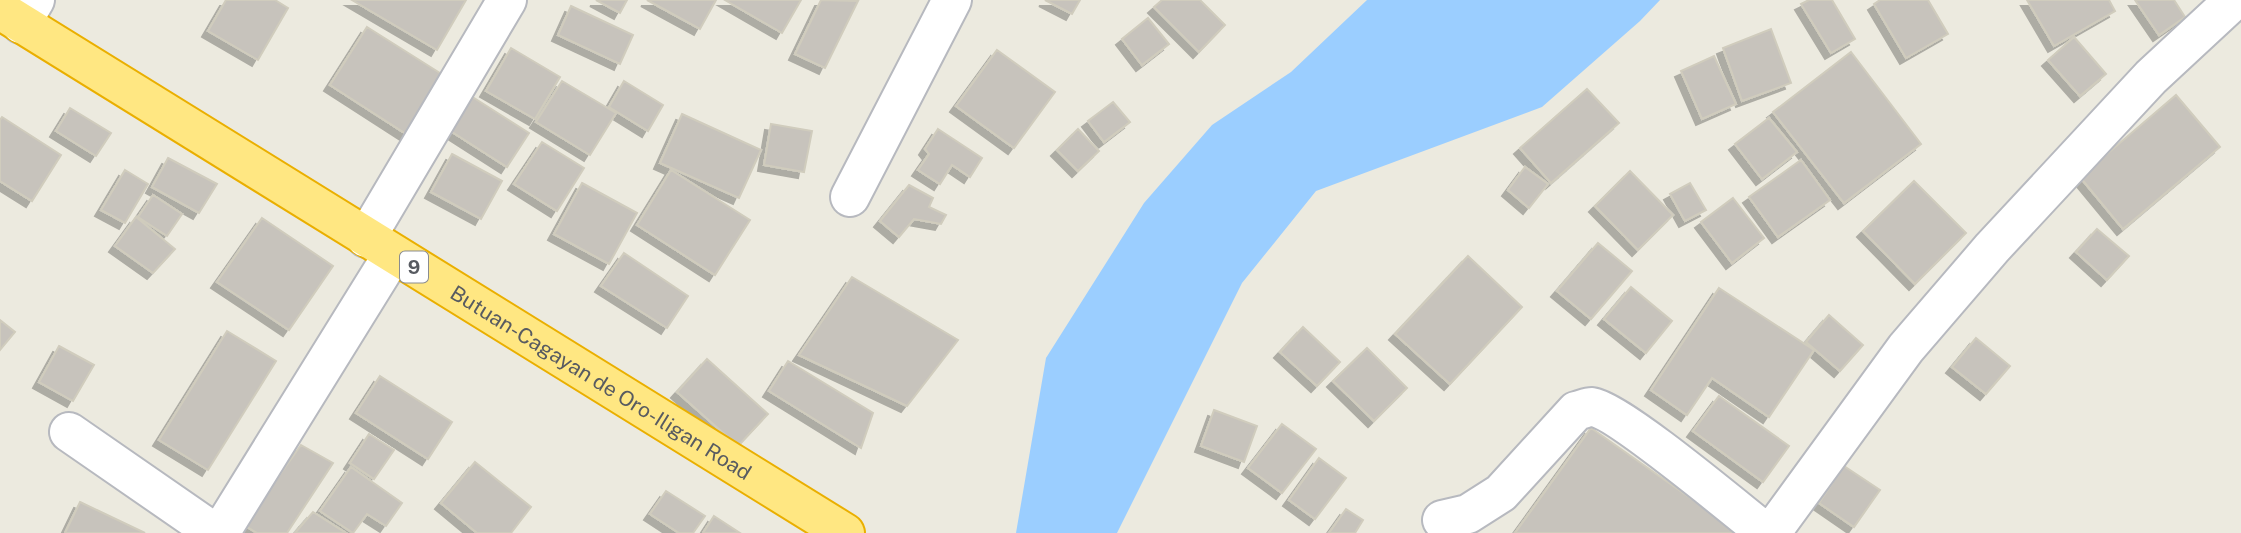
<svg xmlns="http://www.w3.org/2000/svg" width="2241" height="533" font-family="'Public Sans',sans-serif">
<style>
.water{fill:#9bceff}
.building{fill:#c7c3bc;stroke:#d0ccbd;stroke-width:2;filter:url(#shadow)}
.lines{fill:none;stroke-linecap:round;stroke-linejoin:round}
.minor-casing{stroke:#b7b9bf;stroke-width:42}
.highway-casing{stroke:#eaaf00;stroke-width:42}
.minor{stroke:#fff;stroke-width:38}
.highway{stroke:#ffe782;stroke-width:38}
.labels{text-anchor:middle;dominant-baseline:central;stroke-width:7;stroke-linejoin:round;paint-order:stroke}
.shield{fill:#fff;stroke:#8a8c90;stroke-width:2}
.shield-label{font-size:19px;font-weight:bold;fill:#585b61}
.street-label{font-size:21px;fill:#585b61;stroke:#fff}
</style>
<defs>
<filter id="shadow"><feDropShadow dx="-6" dy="6" stdDeviation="0" flood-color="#0004"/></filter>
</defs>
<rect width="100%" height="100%" fill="#eceadf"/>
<path class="water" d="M1367,0H1660L1640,21L1542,107L1316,191L1242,283L1117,533H1016L1046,358L1144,203L1212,125L1291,72Z"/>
<path class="building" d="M226,0H275L288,8L258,60L208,31Z
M352,0H466L437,50Z
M596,0H627L620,13Z
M647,0H716L700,29Z
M725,0H801L782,33Z
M821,0L858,1L825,68L795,54Z
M1045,0H1080L1072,14Z
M1162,0H1200L1225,25L1199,52L1154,7Z
M1809,0H1832L1855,39L1831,53L1801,4Z
M1880,0H1928L1948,34L1906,58L1874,4Z
M2027,0H2109L2115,11L2054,46Z
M2135,0H2174L2185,17L2159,35Z
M571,6L633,35L620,64L558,35Z
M1148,18L1169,44L1142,65L1122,39Z
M367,27L451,80L414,139L330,85Z
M1771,29L1791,83L1742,101L1723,48Z
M2074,37L2106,74L2080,96L2048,60Z
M511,48L560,77L535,119L486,91Z
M997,50L1055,92L1014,148L956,106Z
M1851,52L1921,144L1844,203L1773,112Z
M1714,56L1736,104L1702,119L1681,71Z
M562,81L616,113L590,155L536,122Z
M624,81L663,105L648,131L609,107Z
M1587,89L1619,123L1551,183L1520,148Z
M2176,95L2220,147L2123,229L2080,177Z
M471,96L529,133L507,167L449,130Z
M1113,102L1130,122L1104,142L1088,121Z
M70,108L111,133L96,156L56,131Z
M682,114L761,150L739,198L660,163Z
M2,117L61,155L32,201L0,181V120Z
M1769,118L1797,152L1762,179L1735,144Z
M771,124L812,131L804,172L764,165Z
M938,129L982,158L970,177L952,165L940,184L918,170L929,154L925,149Z
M1078,129L1099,151L1078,171L1057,150Z
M542,142L584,168L557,211L514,184Z
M452,154L502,181L481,219L431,192Z
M168,158L217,184L199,213L152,187Z
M1801,160L1830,200L1778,237L1749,197Z
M1525,167L1548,184L1529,208L1508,190Z
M125,170L148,184L125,223L101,210Z
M671,170L750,220L715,275L637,225Z
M1630,171L1673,215L1638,250L1595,206Z
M1914,181L1966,233L1915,284L1863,231Z
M582,183L637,213L609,264L554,234Z
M1690,183L1706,210L1685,221L1670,194Z
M909,185L933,198L929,207L946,215L941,224L914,219L899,237L880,221Z
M153,195L182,214L167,236L138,217Z
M1733,198L1764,238L1732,263L1701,222Z
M136,217L175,249L153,273L115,246Z
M262,218L333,266L289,330L217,282Z
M2097,229L2129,256L2107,280L2076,252Z
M1598,243L1632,271L1591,319L1557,291Z
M624,253L688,296L667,328L601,286Z
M1468,256L1522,307L1450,384L1395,334Z
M852,277L958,340L907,406L799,355Z
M1631,287L1672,321L1646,353L1604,319Z
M1719,288L1814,350L1769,417L1712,378L1687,415L1651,390Z
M1829,315L1863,345L1840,371L1806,342Z
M0,320L15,332L0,350Z
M1303,327L1340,362L1317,386L1280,352Z
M227,331L276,361L208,470L159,440Z
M1976,338L2010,366L1986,394L1952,367Z
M59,346L94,365L73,401L39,382Z
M1367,348L1407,388L1374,421L1333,381Z
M707,359L768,414L738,446L677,392Z
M788,361L873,413L861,448L769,391Z
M380,376L452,422L428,459L356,413Z
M1719,396L1789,446L1763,482L1693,431Z
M1214,410L1257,426L1244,462L1201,446Z
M1282,424L1316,449L1282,493L1248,468Z
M1591,428L1740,533H1515Z
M369,434L394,450L374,479L350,463Z
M301,445L333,463L287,533H257L244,525Z
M1319,458L1346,478L1315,519L1289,500Z
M475,462L531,507L511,533H477L441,503Z
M1844,466L1880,490L1854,527L1819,503Z
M351,467L402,503L386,526L367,514L353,533L320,511Z
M666,491L705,516L693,533H679L650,514Z
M80,502L145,533H65Z
M1346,509L1363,520L1355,533H1329Z
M313,512L346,533H295Z
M714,516L740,533H703Z"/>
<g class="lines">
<defs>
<path id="minor" d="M21,24L35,0
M850,197L952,0
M366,238L507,0
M69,432L215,533
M1442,520L1468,514L1501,493L1576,411C1581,410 1587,407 1592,407C1618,410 1738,511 1766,533
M220,533L393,254
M1771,533L1906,348L1992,248L2151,77L2234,0"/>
<g id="highway">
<path id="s1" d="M0,10L845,533"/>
</g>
</defs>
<use href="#minor" class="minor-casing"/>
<use href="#highway" class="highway-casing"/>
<use href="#minor" class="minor"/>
<use href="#highway" class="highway"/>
</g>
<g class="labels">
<rect class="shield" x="400" y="251.5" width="28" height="31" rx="5"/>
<g class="shield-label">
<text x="414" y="267">9</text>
</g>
<g class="street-label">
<text stroke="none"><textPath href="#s1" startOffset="707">Butuan-Cagayan de Oro-Iligan Road</textPath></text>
</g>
</g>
</svg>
